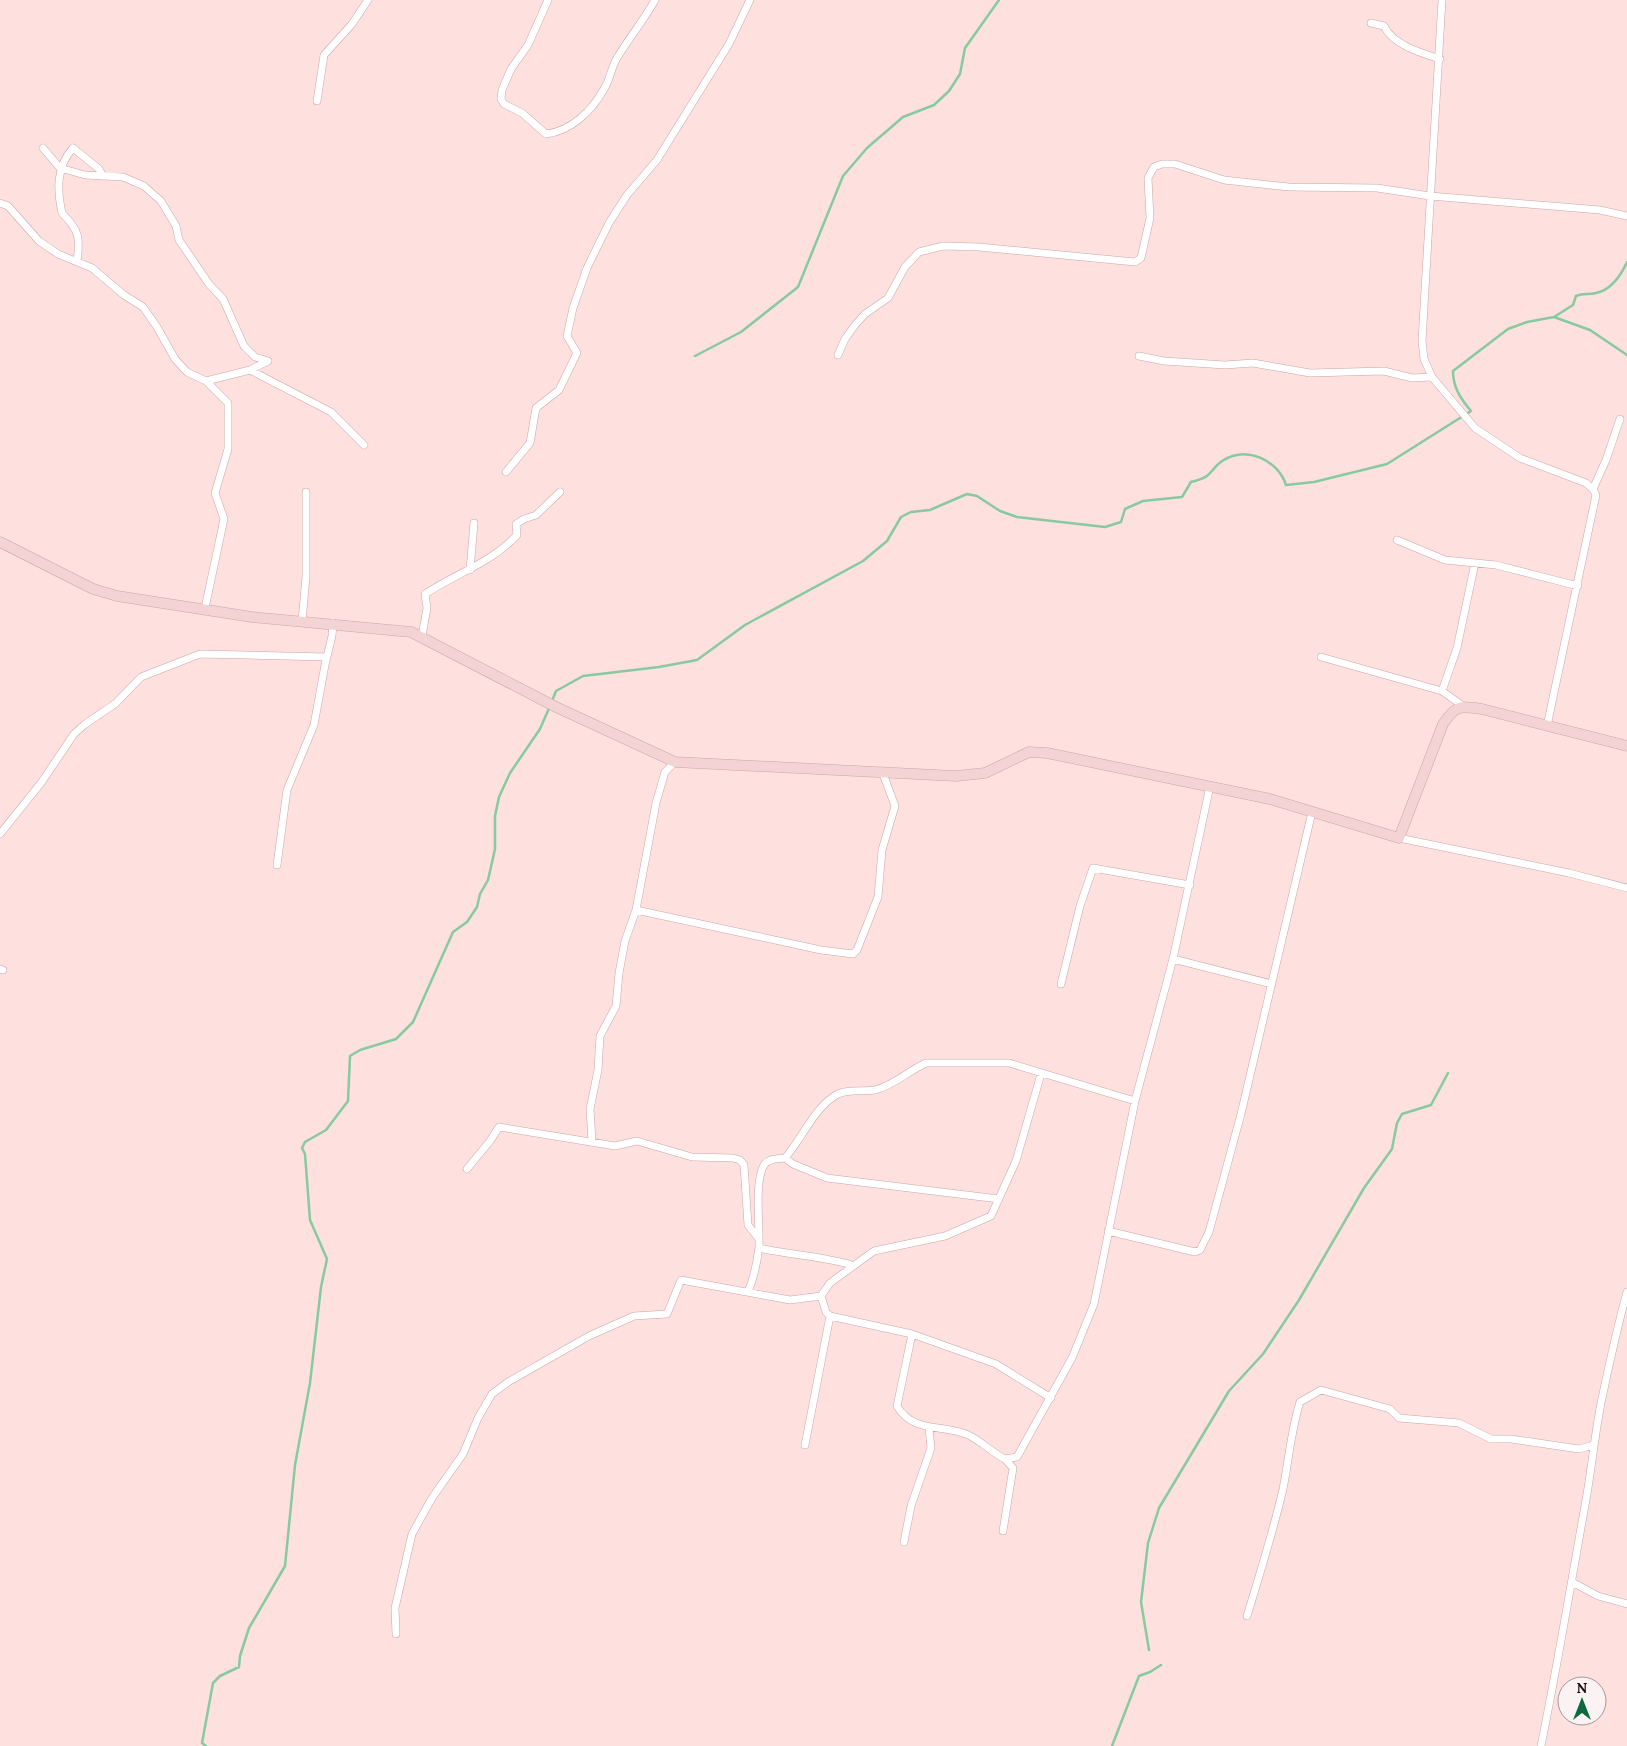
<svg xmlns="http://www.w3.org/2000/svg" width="1627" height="1746" font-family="Lora,serif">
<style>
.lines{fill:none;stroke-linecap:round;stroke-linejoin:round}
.stream{stroke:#87caa0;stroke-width:2.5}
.street-casing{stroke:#caa6a5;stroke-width:8}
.secondary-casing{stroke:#caa6a5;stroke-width:11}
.street{stroke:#fff;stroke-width:7}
.secondary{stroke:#f4d3d4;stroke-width:10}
</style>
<rect width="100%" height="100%" fill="#fee0df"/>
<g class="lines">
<path class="stream" d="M1554,317L1590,330L1627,355
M695,356L741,332L798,287L843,176L867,148L903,117L934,105L949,91L960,74L965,48L999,0
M552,701L556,691L583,676L659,667L697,660L745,625L863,561L887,541L901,517L911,512L930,510L967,494L977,496L1000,511L1017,517L1105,527L1121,522L1125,509L1143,501L1182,497L1191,482C1215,476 1207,472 1222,461C1246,445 1278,460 1286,485L1314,482L1387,464L1471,411C1461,399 1453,388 1453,371L1508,329L1527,322L1554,317L1573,305L1576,296C1584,293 1588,295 1596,293C1611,290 1621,275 1627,262
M1149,1650L1141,1602L1148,1543L1159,1508L1229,1391L1263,1354L1299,1300L1364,1188L1392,1149L1397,1123L1402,1114L1431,1105L1448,1073
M206,1746L202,1743L213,1683L220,1676L239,1667L240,1656L249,1628L285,1566L295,1465L310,1383L321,1287L327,1259L310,1220L305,1154L302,1148L305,1142L326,1130L348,1101L350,1056L360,1050L396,1039L413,1022L453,932L467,922L477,907L480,894L488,880L495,849V816L499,797L510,773L540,729L550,706
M1112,1746L1139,1676L1150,1672L1161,1665"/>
<defs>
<path id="street" d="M548,0L528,45L511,69L502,90L501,99L504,104L522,113L546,134C571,131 592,111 604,89C610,80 611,68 617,58C629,38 644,20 655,0
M1442,0L1422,341L1424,359L1432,377L1475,428L1520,458L1586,483L1593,489L1596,495L1547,726
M1371,23L1384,26C1393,45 1421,53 1440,59
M317,101L324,55L352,24L368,0
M43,148L60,168L85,175L123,177L144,186L161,201L176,226L179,240L209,284L223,299L244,346L255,357L268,361L250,370
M0,203L8,206L39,241L58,254L92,268L124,295L143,307L157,327L175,359L187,372L206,381L250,370L331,412L364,445
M77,262C80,238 80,231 62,213C57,190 56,167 73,148L99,169L103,176
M838,355L845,339L855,325L865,314L888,298L905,267L919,252L943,246L979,247L1135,262L1141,258L1150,218L1148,178L1154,167L1162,164H1175L1224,180L1289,187L1377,188L1430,196L1600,210L1627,216
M1139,356L1164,361L1225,365L1253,363L1310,373L1384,371L1412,378L1432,377
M506,472L530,443L536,408L559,390L577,353L567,336L573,308L587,268L609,223L627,195L657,160L729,44L750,0
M1593,489L1606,460L1620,419
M1397,540L1445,560L1496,565L1578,586
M470,570L474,523
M205,608L224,519L215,493L228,449V403L206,381
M302,621L306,577V492
M422,636L427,608L425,594C456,573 490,564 517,535L516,524L524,519L536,515L560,492
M1321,657L1442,691L1463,706
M1442,691L1457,648L1475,563
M0,834L41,783L74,734L84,725L116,703L141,677L200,654L327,657
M1399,838L1569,873L1627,888
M277,865L287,790L314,725L325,665L332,636L333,623
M636,910L821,950L853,954L857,950L878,897L882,850L895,806L882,771
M1173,959L1272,984
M0,969L3,970
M1061,984L1080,906L1093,868L1190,885
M592,1141L590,1109L598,1070L600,1036L616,1006L619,973L625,941L636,910L656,803L665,772L675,762
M785,1158C802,1139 814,1108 836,1095C846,1089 864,1092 875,1090C895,1085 908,1071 926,1063H1009L1135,1101
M467,1169L490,1141L499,1127L615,1146L637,1141L692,1157L733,1158L740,1160L744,1165L748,1225L759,1239
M1108,1231L1195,1252L1200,1250L1209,1232L1241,1114L1312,812
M759,1248C790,1255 821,1256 852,1265
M748,1292C754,1278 757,1263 759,1247C760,1227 754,1182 764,1165C768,1158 778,1159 785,1158L793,1164L827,1178L999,1199
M830,1316L912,1334L996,1364L1051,1398
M912,1334L897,1406C913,1433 940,1424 966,1434C979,1439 991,1452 1005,1459L1017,1457L1072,1358L1094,1304L1135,1101L1173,959L1210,786
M805,1445L830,1316L826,1312L821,1296
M1003,1531L1013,1468L1005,1459
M904,1542L911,1506L931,1448L929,1428
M1572,1582L1598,1596L1627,1604
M1247,1616C1260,1574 1273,1532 1283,1489C1289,1459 1291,1430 1300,1402L1321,1390L1390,1409L1399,1418L1459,1423L1491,1439H1511L1579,1449L1594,1445
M396,1634L395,1608L412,1534L432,1498L463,1454L478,1418L492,1394L508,1382L589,1336L634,1316L667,1314L681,1280L790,1300L821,1296L830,1283L874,1251L945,1236L991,1216L1016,1161L1041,1074
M1541,1746C1557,1668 1570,1589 1584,1511C1591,1475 1594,1439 1601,1403C1609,1365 1617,1328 1627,1292"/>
<path id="secondary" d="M0,542L93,589L117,596L252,617L411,632L556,707L675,762L956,776L985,773L1029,752L1047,753L1270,799L1399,838L1443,724C1456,705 1459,706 1482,709L1627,746"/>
</defs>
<use href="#street" class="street-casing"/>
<use href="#secondary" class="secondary-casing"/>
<use href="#street" class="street"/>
<use href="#secondary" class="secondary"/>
</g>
<g transform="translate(1582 1701)"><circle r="24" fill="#fbf3f3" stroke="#a19797"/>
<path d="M0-4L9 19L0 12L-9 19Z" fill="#0c6a3e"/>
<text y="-8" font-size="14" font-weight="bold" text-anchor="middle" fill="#190c0c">N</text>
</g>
</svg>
